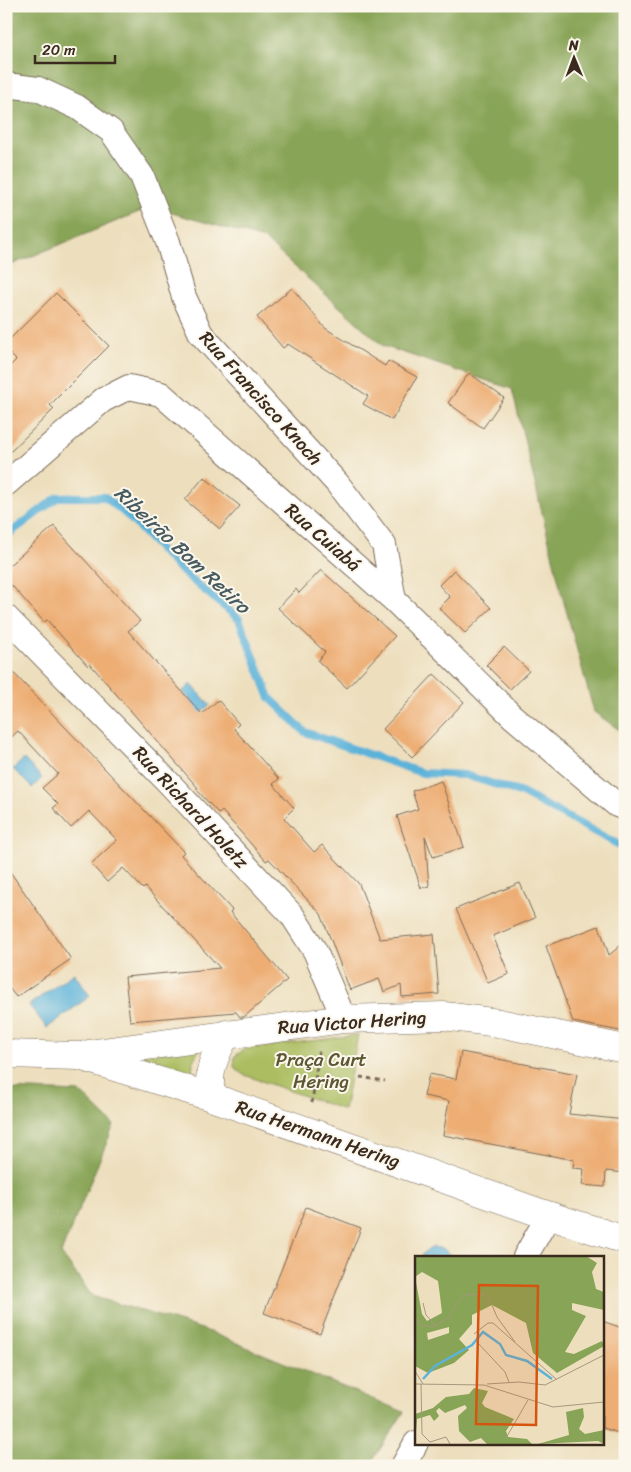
<svg xmlns="http://www.w3.org/2000/svg" width="631" height="1472" font-family="Sriracha,sans-serif">
<style>
.green{fill:#abbd60;stroke:#73743f}
.forest{fill:#88a456;stroke:#62673a}
.water{fill:#5cb2d9;stroke:#4c6e7c}
.lines{fill:none;stroke-linecap:round;stroke-linejoin:round}
.stream{stroke:#5cb2d9;stroke-width:8}
.building{fill:#edad73}
.minor-casing{stroke:#796956;stroke-width:26}
.tertiary-casing{stroke:#796956;stroke-width:29}
.path{stroke:#796956;stroke-width:3;stroke-dasharray:4 4;stroke-linecap:butt}
.minor{stroke:#fff;stroke-width:24}
.tertiary{stroke:#fff;stroke-width:28}
.labels{text-anchor:middle;dominant-baseline:central;stroke-width:4;stroke-linejoin:round;paint-order:stroke}
.street-label{font-size:19px;fill:#3b2a1e;stroke:#fbf7ec}
.park-label{font-size:19px;fill:#5d5632;stroke:#fbf7ec}
.water-label{font-size:20px;font-style:italic;fill:#475a5f;stroke:#fbf7ec}
.inset-river{fill:none;stroke:#5cb2d9;stroke-width:2.5}
.inset-road{fill:none;stroke:#a6977e;stroke-width:1}
.view{fill:#d7540e;fill-opacity:0.15;stroke:#d7540e;stroke-width:2.5}
.inset-edge{fill:none;stroke:#3b2a1e;stroke-width:2.5}
</style>
<rect width="100%" height="100%" fill="#fbf7ec"/>
<filter id="ink" filterUnits="userSpaceOnUse"><feTurbulence type="fractalNoise" baseFrequency=".02" numOctaves="2"/><feDisplacementMap in="SourceGraphic" scale="10" xChannelSelector="R" yChannelSelector="G"/><feConvolveMatrix kernelMatrix="1 2 1 2 8 2 1 2 1" color-interpolation-filters="sRGB"/></filter>
<filter id="wash" filterUnits="userSpaceOnUse"><feTurbulence type="fractalNoise" baseFrequency=".0096" numOctaves="4" result="noise"/><feDisplacementMap in="SourceGraphic" scale="20" xChannelSelector="R" yChannelSelector="G"/><feGaussianBlur stdDeviation="1.12" result="paint"/><feColorMatrix in="noise" values="0 0 0 0 0 0 0 0 0 0 0 0 0 0 0 0 0 1.4 0 .05"/><feComposite in="paint" operator="in"/></filter>
<g filter="url(#wash)">
<rect width="100%" height="100%" fill="#eddfbe"/>
<path class="green" d="M358,1035L344,1110L253,1078L242,1074L234,1067L235,1056L245,1049Z
M200,1048L193,1061L192,1076L139,1055Z"/>
<path class="forest" d="M6,6H625V734L594,712L563,599L512,389L383,346L264,239L151,207L6,267Z
M6,1089L80,1092L114,1125L61,1253L92,1296L205,1330L404,1412L369,1466H6Z"/>
<path class="water" d="M191,684L210,705L199,714L181,693Z
M24,759L42,778L32,788L13,769Z
M74,973L90,996L47,1028L29,1005Z
M433,1247L444,1249L452,1257H421L423,1253Z"/>
<g class="lines">
<path class="stream" d="M6,536L58,497H105L128,516L179,569L239,619L270,698L305,732L422,773L465,775L522,793L625,848"/>
</g>
<g id="blocks">
<path class="building" d="M292,288L325,328L385,366L388,361L417,377L392,420L363,404L368,396L288,344L283,348L257,317Z
M56,293L109,346L50,405L54,409L6,456V370L16,360L6,350V343Z
M469,373L504,398L483,428L448,403Z
M204,477L240,506L220,529L185,500Z
M54,526L140,621L128,631L202,714L218,700L239,724L234,729L279,779L273,784L294,808L284,818L314,852L322,845L359,884L380,939L434,934L439,994L402,997L401,985L384,992L379,979L350,990L321,914L269,859L266,861L222,811L219,814L196,789L198,788L90,664L88,666L47,620L44,622L6,579V568Z
M321,570L395,636L347,688L318,661L325,652L278,608L296,589L299,593Z
M454,570L491,608L465,633L439,608L450,597L439,585Z
M504,647L529,671L510,689L486,665Z
M6,665L184,852L181,855L232,910L230,912L287,980L244,1017H240L236,1012L130,1021L125,977L220,968L145,887L143,889L123,868L107,882L91,864L117,840L89,811L71,828L53,808L58,804L42,788L58,774L18,731L6,742Z
M434,674L464,702L412,757L383,729Z
M441,781L464,847L433,857L425,836L429,886L421,888L397,816L418,809L412,791Z
M6,866L71,959L16,997L6,984Z
M520,883L535,918L493,936L509,974L488,983L456,909Z
M599,926L609,955L625,942V1032L573,1022L546,946Z
M461,1052L577,1074L569,1114L625,1120V1173L606,1171L605,1187L582,1185L584,1169L573,1168L574,1160L443,1135L449,1101L424,1096L429,1074L456,1079Z
M306,1207L361,1228L320,1334L264,1313Z
M602,1321L625,1329V1435L602,1428Z"/>
</g>
</g>
<g filter="url(#ink)">
<use href="#blocks" fill-opacity="0" stroke="#796956" stroke-width="1"/>
<g class="lines">
<defs>
<path id="minor" d="M6,85L38,89L77,107L111,131L142,176L168,242L184,297L201,334L337,483L384,545L394,600
M6,484L103,400L129,387L161,394L394,600L512,716L617,805L625,808
M6,617L169,783L292,915L315,951L344,1019
M525,1257L549,1215
M403,1466L416,1443"/>
<path id="tertiary" d="M6,1054L79,1056L211,1097L535,1211L625,1240
M88,1054L344,1019L444,1016L499,1023L625,1049
M211,1097C207,1071 214,1057 226,1034"/>
</defs>
<use href="#minor" class="minor-casing"/>
<use href="#tertiary" class="tertiary-casing"/>
<path class="path" d="M360,1077L385,1081
M312,1103L319,1050"/>
<use href="#minor" class="minor"/>
<use href="#tertiary" class="tertiary"/>
</g>
</g>
<g class="labels">
<g class="street-label">
<text transform="translate(261 398) rotate(48)">Rua Francisco Knoch</text>
<text transform="translate(323 537) rotate(41)">Rua Cuiabá</text>
<text transform="translate(191 807) rotate(47)">Rua Richard Holetz</text>
<text transform="translate(352 1022) rotate(-4)">Rua Victor Hering</text>
<text transform="translate(318 1134) rotate(19)">Rua Hermann Hering</text>
</g>
<g class="park-label">
<text x="321" y="1059">Praça Curt<tspan x="321" dy="22">Hering</tspan></text>
</g>
<g class="water-label">
<text transform="translate(182 550) rotate(43)">Ribeirão Bom Retiro</text>
</g>
</g>
<g transform="translate(415 1256)">
<rect width="189" height="189" fill="#eddfbe"/>
<path d="M0,0H171L182,7L177,16L181,33L189,36V54L157,47V54L171,60L150,96L159,98L187,85L189,90L142,117L118,97L111,67L77,49L57,59V68L44,83L54,94L39,107L13,117L0,110ZM7,16L23,25L25,40L27,57L12,65L7,58L0,21ZM34,71V77L13,84L12,77ZM59,132L73,135L67,147L70,151L99,163L91,175L93,181L112,183L117,188H72L66,182L55,186L44,175L43,160L52,152L50,149L30,157L24,152L21,155L24,160L19,165L15,159L2,163L0,188V158L18,152L31,141L54,138ZM168,152L169,161L164,173L170,178L189,174V188L183,185L123,188L154,179L151,156Z" fill="#88a456" fill-rule="evenodd"/>
<path class="inset-river" d="M8,123L20,110L57,89L68,76L85,88L91,99L112,105L137,123"/>
<path class="inset-road" d="M8,47L11,59L21,70M0,62L6,69L19,71L33,62L48,39L67,38L74,42L82,61L100,86M59,78L73,67H78L141,123M62,86L90,116L94,126M0,115L8,128M0,128L69,129L138,151L189,146M6,128L7,178L15,186L31,181L35,188M72,128L104,126L130,129L189,99M91,182L113,144"/>
<path class="view" d="M64,29L123,30L121,169L61,168Z"/>
<rect width="189" height="189" class="inset-edge"/>
</g>
<rect width="631" height="1472" fill="none" stroke="#fbf7ec" stroke-width="25"/>
<g transform="translate(574 58) rotate(359)" stroke="#fbf7ec" stroke-width="4" paint-order="stroke">
<path d="M0-4L9 19L0 12L-9 19Z" fill="#3b2a1e"/>
<text y="-8" font-size="14" font-weight="bold" text-anchor="middle" fill="#3b2a1e">N</text>
</g>
<path d="M35 55v8h80v-8" fill="none" stroke="#3b2a1e" stroke-width="2.5"/>
<text x="42" y="55" font-size="15" fill="#3b2a1e" stroke="#fbf7ec" stroke-width="4" paint-order="stroke">20 m</text>
</svg>
